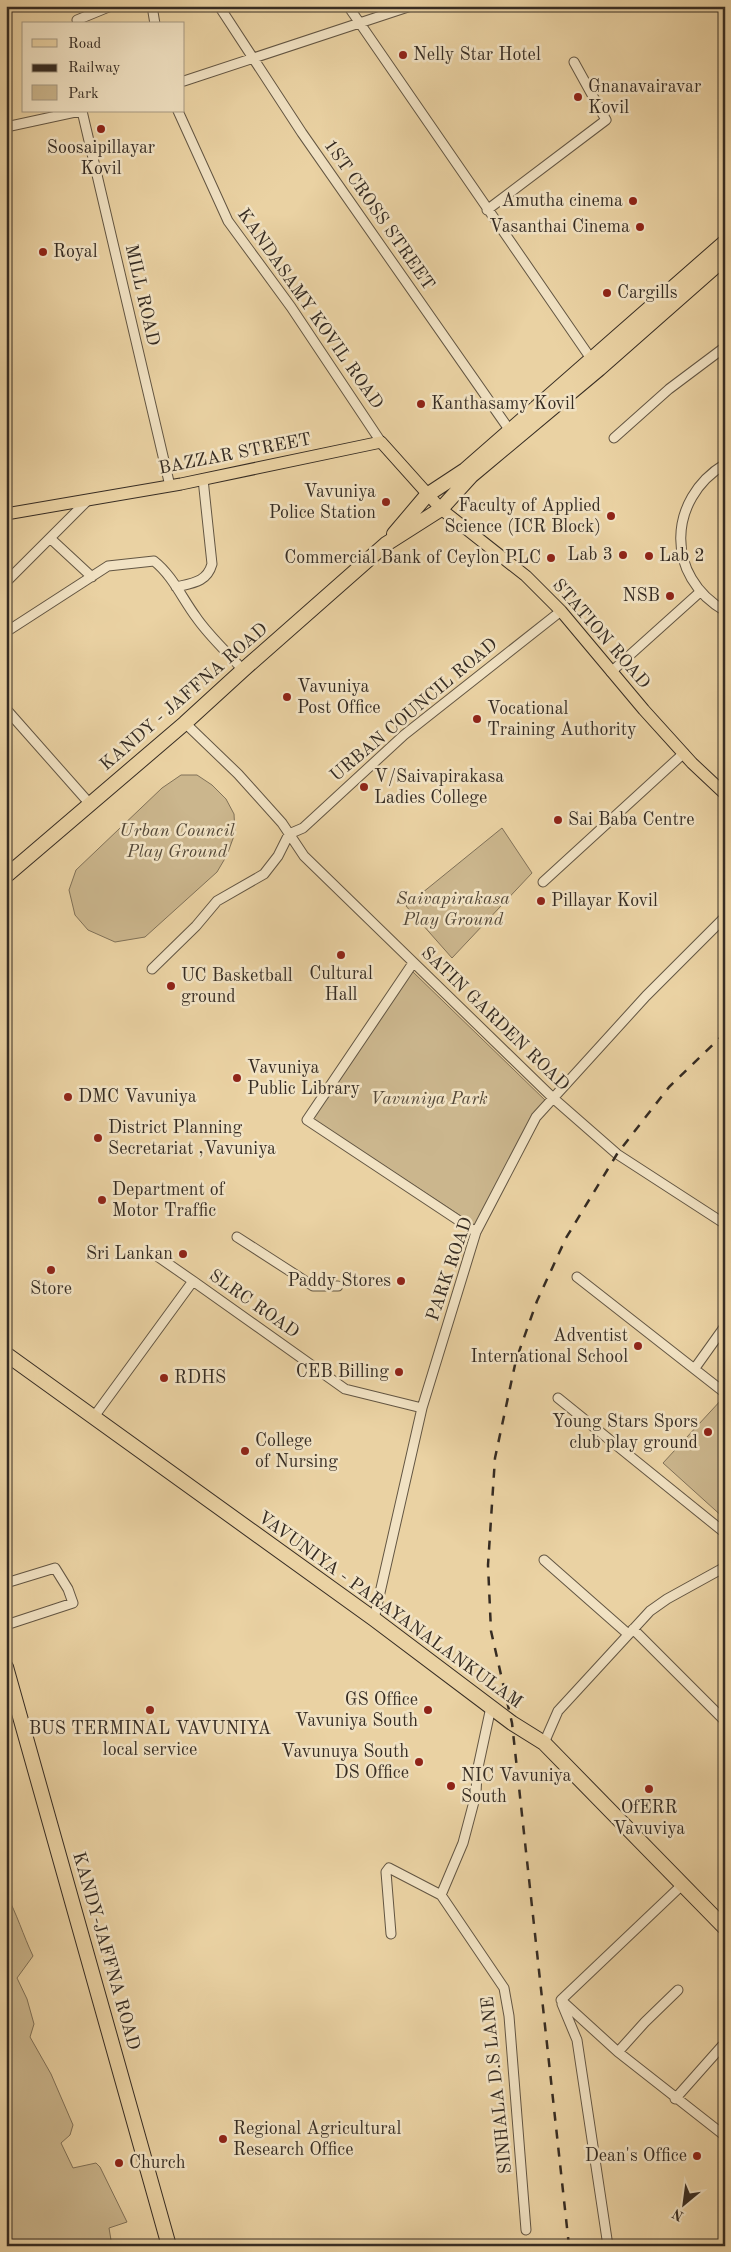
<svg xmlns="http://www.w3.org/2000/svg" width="731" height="2252" font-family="'Old Standard TT',serif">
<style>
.green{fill:#cbb68d;stroke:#807158}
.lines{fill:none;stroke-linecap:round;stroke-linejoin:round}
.minor-casing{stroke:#635643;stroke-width:11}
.major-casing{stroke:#362c23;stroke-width:13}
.highway-casing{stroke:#362c23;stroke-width:16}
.minor{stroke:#f1e2c3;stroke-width:9}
.major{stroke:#ead2a3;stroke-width:11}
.highway{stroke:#ead2a3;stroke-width:14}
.rail{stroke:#362c23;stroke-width:2.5;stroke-dasharray:9 9;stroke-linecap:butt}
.poi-dot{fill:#8f2418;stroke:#f1e2c3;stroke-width:2}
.labels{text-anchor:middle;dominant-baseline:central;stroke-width:5;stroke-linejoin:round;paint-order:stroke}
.poi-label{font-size:18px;fill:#362c23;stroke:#f1e2c3;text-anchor:start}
.street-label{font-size:18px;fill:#362c23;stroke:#f1e2c3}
.park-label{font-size:18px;font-style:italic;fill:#544838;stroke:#f1e2c3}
</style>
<rect width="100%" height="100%" fill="#ead2a3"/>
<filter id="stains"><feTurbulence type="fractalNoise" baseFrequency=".004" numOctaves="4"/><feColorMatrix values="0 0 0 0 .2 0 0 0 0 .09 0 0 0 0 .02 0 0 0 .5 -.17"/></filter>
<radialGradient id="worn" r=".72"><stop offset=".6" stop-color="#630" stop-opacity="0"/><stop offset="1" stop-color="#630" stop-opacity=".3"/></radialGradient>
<path class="green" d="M181,775H197L212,785L226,799L234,814L235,833L227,855L217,872L145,937L115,942L88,930L75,915L69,890L76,870L162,788Z
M502,828L532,873L452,958L406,906Z
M412,971L547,1102L476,1226L313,1119Z
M722,1399L725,1401V1519L663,1463Z
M6,1894C17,1914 23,1935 33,1956L17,1978L27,1999L34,2024L30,2037L51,2074L73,2125L70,2135L61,2143L73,2168L96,2163L100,2167L127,2222L109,2228L112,2246H6Z"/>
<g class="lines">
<defs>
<path id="minor" d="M152,6L155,24
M219,6L302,133L513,435
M348,6L594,363
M77,20L111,6
M184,81L411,6
M82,111L170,486
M178,111L228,221L291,307L381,442
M6,127L80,111
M487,210L606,120L574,62
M614,438L669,389L725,347
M725,464C667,499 665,577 725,611
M51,539L92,577
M6,582L87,501
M176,587C193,583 207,582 212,564L203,479
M6,632L108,566L154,561C172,575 182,598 196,617C209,636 227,652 243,670
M611,672L700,592
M6,709L90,804
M185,723L238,774L282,823L304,856L553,1098L617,1154L725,1224
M543,882L684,753
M413,963L307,1120L476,1232
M152,969L196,926L217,901L264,874L278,856L289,834L303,828L404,735L561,611
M237,1237L313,1286H338
M157,1256L193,1281
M577,1277L725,1393
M695,1368L725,1326
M558,1398L725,1533
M93,1418L193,1281L345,1389L422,1408
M544,1560L628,1634
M6,1583L55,1568L68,1589L73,1603L6,1625
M374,1619L422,1408L476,1232L536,1117L646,996L725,917
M633,1629L725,1721
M491,1707L477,1772L476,1794L463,1843L441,1895L504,1988L509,2016L526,2230
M544,1743L558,1711L650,1611L667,1599L725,1567
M682,1885L561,2000L618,2052L725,2136
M391,1934L386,1872L389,1868L441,1895
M562,2004L577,2040L608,2246
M618,2052L645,2022L678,1990
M675,2099L722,2046"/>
<path id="major" d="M6,514L181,484L381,442L441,509L526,576L561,611L644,710L692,763L725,794"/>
<path id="highway" d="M394,534L427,495L465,470L725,242
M6,876L185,723L243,670L386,544L441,509L471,476L599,369L725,258
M6,1354L374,1619L512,1723L544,1743L725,1928
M6,1667L169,2246"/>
</defs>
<use href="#minor" class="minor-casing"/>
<use href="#major" class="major-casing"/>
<use href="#highway" class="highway-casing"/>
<use href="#minor" class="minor"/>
<use href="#major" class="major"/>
<use href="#highway" class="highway"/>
<path class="rail" d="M569,2246L512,1723L491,1631L488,1565L495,1458L516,1360L537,1301L566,1238L617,1154L634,1132L669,1087L725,1033"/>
</g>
<g class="poi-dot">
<circle cx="403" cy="55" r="5"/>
<circle cx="578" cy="97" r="5"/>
<circle cx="101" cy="129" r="5"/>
<circle cx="633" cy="201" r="5"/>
<circle cx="640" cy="227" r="5"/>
<circle cx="43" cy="252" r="5"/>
<circle cx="607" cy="293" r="5"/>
<circle cx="421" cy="404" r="5"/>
<circle cx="386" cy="502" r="5"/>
<circle cx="611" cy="516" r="5"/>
<circle cx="623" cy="555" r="5"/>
<circle cx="649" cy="556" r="5"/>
<circle cx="551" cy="558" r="5"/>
<circle cx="670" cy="596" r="5"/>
<circle cx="287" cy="697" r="5"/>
<circle cx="477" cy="719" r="5"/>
<circle cx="364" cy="787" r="5"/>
<circle cx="558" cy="820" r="5"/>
<circle cx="541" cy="901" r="5"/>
<circle cx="341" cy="955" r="5"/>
<circle cx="171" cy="986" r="5"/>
<circle cx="237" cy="1078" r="5"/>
<circle cx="68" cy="1097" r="5"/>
<circle cx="98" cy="1138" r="5"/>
<circle cx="102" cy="1200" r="5"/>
<circle cx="183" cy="1254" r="5"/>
<circle cx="51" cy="1270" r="5"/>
<circle cx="401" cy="1281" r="5"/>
<circle cx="638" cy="1346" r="5"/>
<circle cx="399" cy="1372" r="5"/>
<circle cx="164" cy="1378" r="5"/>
<circle cx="708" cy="1432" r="5"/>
<circle cx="245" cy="1451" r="5"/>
<circle cx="150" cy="1710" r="5"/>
<circle cx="428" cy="1710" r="5"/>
<circle cx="419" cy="1762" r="5"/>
<circle cx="451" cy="1786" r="5"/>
<circle cx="649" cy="1789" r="5"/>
<circle cx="223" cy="2139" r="5"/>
<circle cx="697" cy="2156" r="5"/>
<circle cx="119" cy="2163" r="5"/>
</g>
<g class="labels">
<g class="poi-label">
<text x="413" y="55">Nelly Star Hotel</text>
<text x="588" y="87">Gnanavairavar<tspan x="588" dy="21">Kovil</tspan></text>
<text x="101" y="148" text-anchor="middle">Soosaipillayar<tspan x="101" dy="21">Kovil</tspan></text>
<text x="623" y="201" text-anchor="end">Amutha cinema</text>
<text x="630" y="227" text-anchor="end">Vasanthai Cinema</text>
<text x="53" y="252">Royal</text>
<text x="617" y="293">Cargills</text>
<text x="431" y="404">Kanthasamy Kovil</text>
<text x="376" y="492" text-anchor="end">Vavuniya<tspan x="376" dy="21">Police Station</tspan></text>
<text x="601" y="506" text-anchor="end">Faculty of Applied<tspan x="601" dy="21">Science (ICR Block)</tspan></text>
<text x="613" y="555" text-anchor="end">Lab 3</text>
<text x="659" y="556">Lab 2</text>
<text x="541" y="558" text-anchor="end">Commercial Bank of Ceylon PLC</text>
<text x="660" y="596" text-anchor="end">NSB</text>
<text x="297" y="687">Vavuniya<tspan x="297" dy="21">Post Office</tspan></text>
<text x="487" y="709">Vocational<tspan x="487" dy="21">Training Authority</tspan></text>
<text x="374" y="777">V/Saivapirakasa<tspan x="374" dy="21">Ladies College</tspan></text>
<text x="568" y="820">Sai Baba Centre</text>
<text x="551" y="901">Pillayar Kovil</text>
<text x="341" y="974" text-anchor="middle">Cultural<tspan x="341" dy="21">Hall</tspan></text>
<text x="181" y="976">UC Basketball<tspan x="181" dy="21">ground</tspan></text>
<text x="247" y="1068">Vavuniya<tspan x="247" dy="21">Public Library</tspan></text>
<text x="78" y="1097">DMC Vavuniya</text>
<text x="108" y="1128">District Planning<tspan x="108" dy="21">Secretariat ,Vavuniya</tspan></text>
<text x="112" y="1190">Department of<tspan x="112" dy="21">Motor Traffic</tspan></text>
<text x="173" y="1254" text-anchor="end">Sri Lankan</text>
<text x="391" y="1281" text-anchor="end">Paddy Stores</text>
<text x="51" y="1289" text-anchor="middle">Store</text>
<text x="628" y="1336" text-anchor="end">Adventist<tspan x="628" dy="21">International School</tspan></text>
<text x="389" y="1372" text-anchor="end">CEB Billing</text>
<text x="174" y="1378">RDHS</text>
<text x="698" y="1422" text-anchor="end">Young Stars Spors<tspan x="698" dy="21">club play ground</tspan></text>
<text x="255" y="1441">College<tspan x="255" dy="21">of Nursing</tspan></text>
<text x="418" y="1700" text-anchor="end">GS Office<tspan x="418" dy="21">Vavuniya South</tspan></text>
<text x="150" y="1729" text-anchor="middle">BUS TERMINAL VAVUNIYA<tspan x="150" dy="21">local service</tspan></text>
<text x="409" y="1752" text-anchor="end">Vavunuya South<tspan x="409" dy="21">DS Office</tspan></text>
<text x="461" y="1776">NIC Vavuniya<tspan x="461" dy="21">South</tspan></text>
<text x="649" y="1808" text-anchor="middle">OfERR<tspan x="649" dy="21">Vavuviya</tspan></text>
<text x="233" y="2129">Regional Agricultural<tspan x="233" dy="21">Research Office</tspan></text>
<text x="687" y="2156" text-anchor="end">Dean's Office</text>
<text x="129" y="2163">Church</text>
</g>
<g class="street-label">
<text transform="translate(379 215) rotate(55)">1ST CROSS STREET</text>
<text transform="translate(142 295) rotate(77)">MILL ROAD</text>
<text transform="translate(310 309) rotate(55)">KANDASAMY KOVIL ROAD</text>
<text transform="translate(235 454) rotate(-11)">BAZZAR STREET</text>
<text transform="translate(601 634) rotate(49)">STATION ROAD</text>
<text transform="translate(184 697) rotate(-41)">KANDY - JAFFNA ROAD</text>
<text transform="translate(414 710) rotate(-40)">URBAN COUNCIL ROAD</text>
<text transform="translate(495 1019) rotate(44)">SATIN GARDEN ROAD</text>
<text transform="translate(450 1269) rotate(-71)">PARK ROAD</text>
<text transform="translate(254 1304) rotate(35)">SLRC ROAD</text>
<text transform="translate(390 1610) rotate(36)">VAVUNIYA - PARAYANALANKULAM</text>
<text transform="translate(106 1951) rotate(74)">KANDY-JAFFNA ROAD</text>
<text transform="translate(497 2085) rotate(-96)">SINHALA D.S LANE</text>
</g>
<g class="park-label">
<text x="177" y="831">Urban Council<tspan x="177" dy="21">Play Ground</tspan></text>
<text x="453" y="899">Saivapirakasa<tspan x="453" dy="21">Play Ground</tspan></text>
<text x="429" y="1099">Vavuniya Park</text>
</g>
</g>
<rect width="731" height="2252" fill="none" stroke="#ead2a3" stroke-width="25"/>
<rect x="8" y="8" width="716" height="2237" fill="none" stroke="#362c23" stroke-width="2.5"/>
<rect x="12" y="12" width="706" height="2227" fill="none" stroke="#362c23"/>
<rect x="22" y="22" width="162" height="90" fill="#f1e2c3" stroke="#a69983"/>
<rect x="32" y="39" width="25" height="8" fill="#ead2a3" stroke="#a69983"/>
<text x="68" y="48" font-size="15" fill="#362c23">Road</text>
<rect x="32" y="64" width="25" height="8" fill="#362c23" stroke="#a69983"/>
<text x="68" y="72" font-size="15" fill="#362c23">Railway</text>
<rect x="32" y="85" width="25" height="15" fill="#cbb68d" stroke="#a69983"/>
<text x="68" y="98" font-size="15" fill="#362c23">Park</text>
<g transform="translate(684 2204) rotate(209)" stroke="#f1e2c3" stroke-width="4" paint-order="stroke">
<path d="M0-4L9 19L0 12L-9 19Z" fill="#362c23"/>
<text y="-8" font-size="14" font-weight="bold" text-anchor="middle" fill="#362c23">N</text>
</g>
<rect width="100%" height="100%" filter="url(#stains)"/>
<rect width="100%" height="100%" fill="url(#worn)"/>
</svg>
